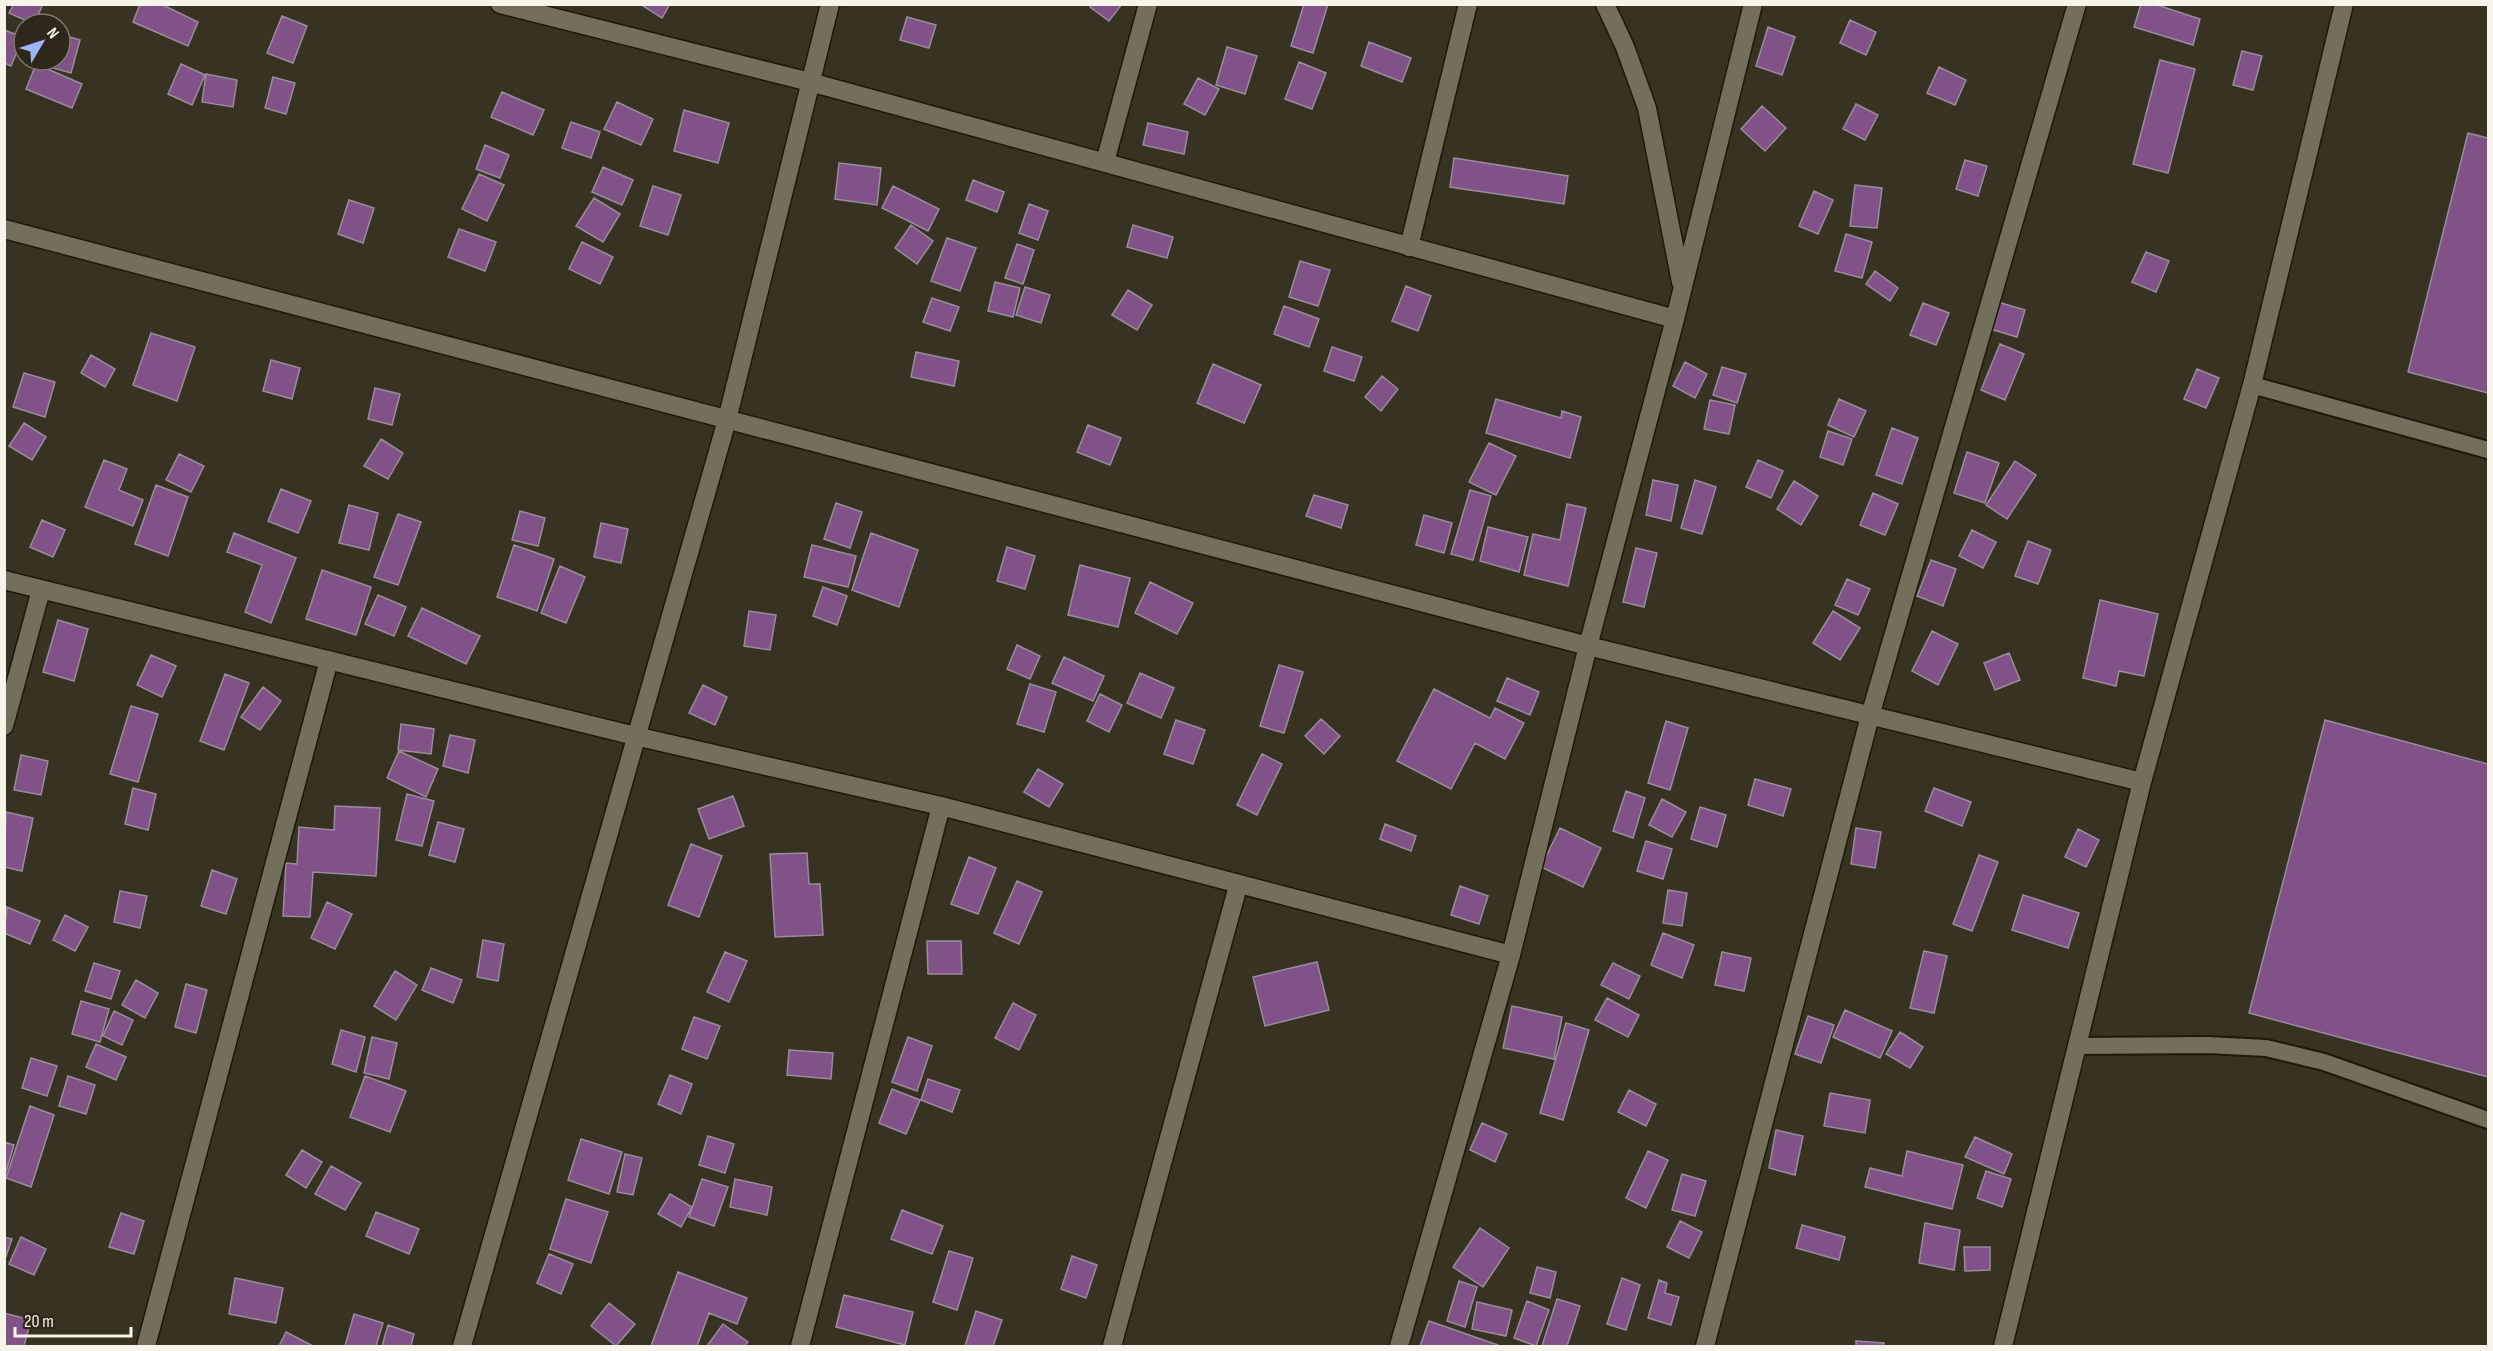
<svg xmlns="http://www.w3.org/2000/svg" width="2493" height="1351" font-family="'Sofia Sans Condensed',sans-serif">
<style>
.building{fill:#805287;stroke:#998c9b;stroke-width:1.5}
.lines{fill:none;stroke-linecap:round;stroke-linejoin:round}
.lane-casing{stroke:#1e190b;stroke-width:20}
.street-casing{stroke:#1e190b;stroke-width:21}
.lane{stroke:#746e5d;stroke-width:16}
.street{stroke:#746e5d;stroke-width:18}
</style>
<rect width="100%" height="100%" fill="#373222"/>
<path class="building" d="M14,4H43L34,24L9,13Z
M140,4H161L198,22L188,46L133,22Z
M640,4H670L662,18Z
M1092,4H1122L1109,21L1090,7Z
M1304,4H1328L1313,53L1291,46Z
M2141,4H2154L2200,19L2193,45L2134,27Z
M282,16L307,26L293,63L267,53Z
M907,17L936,25L929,48L900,40Z
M1850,20L1876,32L1866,55L1840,43Z
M1768,27L1795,37L1782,75L1756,66Z
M4,30L23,37L11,66L4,63Z
M60,34L80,40L71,73L33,62L60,60Z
M1369,42L1411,58L1402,82L1361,66Z
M1227,47L1257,56L1245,94L1216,85Z
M2242,51L2262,56L2253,90L2233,85Z
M2160,60L2195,69L2168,173L2133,164Z
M1299,62L1326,73L1312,109L1285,99Z
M36,64L82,84L72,108L26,89Z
M181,64L205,75L192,105L168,94Z
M1939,67L1966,80L1955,105L1927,93Z
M206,74L237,80L233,107L202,102Z
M273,77L295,83L286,114L265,108Z
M1198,78L1219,89L1205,115L1184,104Z
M502,92L544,110L533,135L491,117Z
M617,102L653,119L641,145L604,129Z
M1856,104L1878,115L1865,140L1843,129Z
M1762,106L1786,128L1765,151L1741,129Z
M684,110L729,123L718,163L674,151Z
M571,122L600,132L591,158L562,148Z
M1148,123L1188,132L1184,154L1143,145Z
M2468,133L2488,138V393L2408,372Z
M485,145L509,155L500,178L476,169Z
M1454,158L1568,176L1564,204L1450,187Z
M1965,160L1987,166L1978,196L1956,189Z
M839,163L881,168L877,205L835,199Z
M603,167L633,180L622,205L592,192Z
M479,174L504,185L487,221L462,209Z
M973,180L1004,192L997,212L966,200Z
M1855,185L1882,188L1877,228L1850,226Z
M653,186L681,195L668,235L640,226Z
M893,186L939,209L928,231L882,208Z
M1814,191L1833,200L1818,234L1799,226Z
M594,198L620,214L603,242L576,226Z
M349,200L374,208L363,243L338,234Z
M1029,204L1048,211L1038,240L1019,233Z
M911,225L933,241L917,264L895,248Z
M1133,225L1173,237L1167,258L1127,247Z
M459,229L496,242L485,271L448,257Z
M1846,234L1872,242L1862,278L1835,271Z
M947,238L976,248L960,291L931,281Z
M582,242L613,257L600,284L569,269Z
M1017,244L1034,250L1023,284L1005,278Z
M2146,252L2169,261L2156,292L2132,282Z
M1300,261L1330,270L1318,306L1289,297Z
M1875,271L1898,288L1890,301L1866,284Z
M995,282L1020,288L1013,317L988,311Z
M1406,286L1431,296L1418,331L1392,321Z
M1025,287L1050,295L1041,323L1016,315Z
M1128,290L1152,305L1137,330L1112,315Z
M932,298L959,307L950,331L923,322Z
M1998,302L2025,310L2017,337L1990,329Z
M1923,303L1949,313L1936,345L1910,335Z
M1284,306L1319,319L1309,347L1274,334Z
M151,333L195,347L177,401L133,385Z
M2000,344L2024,354L2005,400L1981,390Z
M1332,347L1362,357L1354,381L1324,371Z
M916,352L959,361L954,386L911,377Z
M91,355L115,369L105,387L81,373Z
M271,360L300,368L292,399L263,391Z
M1685,362L1707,374L1695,398L1673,386Z
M1213,364L1261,385L1244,423L1197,403Z
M1722,367L1746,374L1737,403L1713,395Z
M2197,369L2219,378L2206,408L2184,399Z
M24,373L55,382L45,417L13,407Z
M1382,376L1398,389L1381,411L1365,397Z
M375,388L400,394L392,425L368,419Z
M1496,399L1561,418L1562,411L1581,417L1570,458L1486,433Z
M1839,399L1866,411L1854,437L1828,425Z
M1710,400L1735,405L1729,434L1704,429Z
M24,423L46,437L32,460L9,446Z
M1088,425L1121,438L1110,465L1077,452Z
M1892,428L1918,438L1902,484L1876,475Z
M1828,431L1852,439L1843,465L1820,457Z
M381,439L403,453L388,479L364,466Z
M1489,443L1516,456L1496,495L1469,482Z
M1967,452L1999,463L1985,503L1954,493Z
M179,454L204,466L191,492L166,480Z
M104,460L127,469L119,490L143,500L133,526L85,507Z
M1758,460L1783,471L1771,498L1746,487Z
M2015,461L2036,475L2007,519L1986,505Z
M1653,480L1678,485L1671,521L1646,515Z
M1695,480L1716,487L1702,534L1681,528Z
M1794,481L1818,496L1801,525L1777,509Z
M156,485L188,497L168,556L135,544Z
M281,489L311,501L298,533L268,521Z
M1470,490L1491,496L1473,560L1451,554Z
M1873,493L1898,504L1885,535L1860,525Z
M1314,495L1348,505L1341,528L1306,516Z
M836,503L862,512L850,548L824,539Z
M1567,504L1586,508L1568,586L1524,575L1533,534L1560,540Z
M349,505L378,513L369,550L339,543Z
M520,511L545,518L538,546L512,540Z
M398,514L421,522L398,585L374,577Z
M1424,515L1452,523L1444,553L1416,545Z
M42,520L65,530L53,557L30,547Z
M601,523L628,529L621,563L594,557Z
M1488,527L1528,537L1519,572L1480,561Z
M1972,530L1996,542L1983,568L1959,556Z
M234,533L296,558L271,623L245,612L262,565L227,552Z
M871,533L918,550L899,607L852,590Z
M2028,541L2051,550L2038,584L2015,576Z
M514,545L554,559L537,611L497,597Z
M812,545L856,556L848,587L804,577Z
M1007,547L1035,556L1025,589L997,581Z
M1636,548L1657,553L1644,607L1623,602Z
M1931,560L1956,569L1943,606L1917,596Z
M1080,565L1130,578L1118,627L1068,615Z
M560,566L585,577L566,623L541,613Z
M322,570L371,587L356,635L306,619Z
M1847,579L1870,589L1858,615L1835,605Z
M1150,582L1193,603L1177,634L1135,613Z
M823,587L847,596L837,625L813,616Z
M378,595L406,607L394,636L365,624Z
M2100,600L2158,614L2144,676L2119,671L2116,686L2083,678Z
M422,608L480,636L466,664L408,636Z
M749,611L776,615L770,650L744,646Z
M1833,611L1860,628L1840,660L1813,643Z
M58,620L88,629L74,681L43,672Z
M1932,631L1958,644L1938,685L1912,671Z
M1017,645L1040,656L1030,679L1007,669Z
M2009,653L2020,680L1995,690L1984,663Z
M151,655L176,666L162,697L137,685Z
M1064,657L1104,676L1093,701L1052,683Z
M1279,665L1303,672L1284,733L1260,726Z
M1140,673L1174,688L1161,718L1127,703Z
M225,674L249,683L224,750L200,741Z
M1507,678L1539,692L1530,715L1497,701Z
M1030,684L1056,692L1044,732L1017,724Z
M703,685L727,697L715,725L689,713Z
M263,687L281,701L260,730L241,717Z
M1434,689L1490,718L1495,708L1524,723L1505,759L1475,743L1451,789L1397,761Z
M1100,694L1122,705L1109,732L1087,721Z
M131,706L158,714L138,782L110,774Z
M1321,719L1340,736L1324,754L1305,736Z
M1176,720L1205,730L1193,764L1164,754Z
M2325,720L2488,764V1077L2249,1013Z
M1666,721L1688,728L1670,790L1648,783Z
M401,724L434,729L431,754L398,750Z
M450,735L475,740L468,773L443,766Z
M399,751L438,769L426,797L387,778Z
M1262,754L1282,764L1257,815L1237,805Z
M21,755L48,761L41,795L14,790Z
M1038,769L1063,784L1049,807L1024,792Z
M1755,779L1791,789L1783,816L1748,805Z
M133,788L156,794L148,830L125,824Z
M1934,788L1971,802L1962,826L1925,811Z
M1626,791L1645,798L1633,838L1613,831Z
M407,794L434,801L422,846L396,840Z
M733,796L744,826L709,839L698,809Z
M1662,799L1686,812L1672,837L1649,825Z
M335,806L380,808L376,876L313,872L310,917L283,916L286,863L297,864L299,827L334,830Z
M1700,807L1726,815L1717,847L1691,839Z
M6,812L33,818L22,871L4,867Z
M438,822L464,829L455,862L429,855Z
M1385,824L1416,836L1411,851L1380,839Z
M1560,828L1601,848L1583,887L1541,867Z
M1856,828L1881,832L1875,868L1851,864Z
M2078,829L2099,840L2086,867L2065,857Z
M1646,841L1672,849L1663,879L1637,871Z
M691,844L722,856L699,917L668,905Z
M807,853L809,884H820L823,935L775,937L770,854Z
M1979,855L1998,862L1972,931L1953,924Z
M969,857L996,868L978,914L951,904Z
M212,870L237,879L226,914L201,906Z
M1017,881L1042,892L1019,944L994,933Z
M1460,886L1488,896L1479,924L1451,915Z
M1668,890L1687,893L1682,926L1663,923Z
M120,891L147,896L140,928L114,922Z
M2023,895L2079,913L2068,948L2012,930Z
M327,902L352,914L335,949L311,938Z
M7,907L40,921L30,944L4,933Z
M65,915L88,927L75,951L53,940Z
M1663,933L1694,945L1682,978L1651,965Z
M483,940L504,944L498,981L477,977Z
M927,941H961L962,974H928Z
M1924,951L1947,956L1934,1013L1910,1008Z
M725,952L747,961L729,1002L707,992Z
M1722,952L1751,958L1744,991L1715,985Z
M1317,962L1329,1010L1265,1026L1253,977Z
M94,963L120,971L111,999L85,991Z
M1613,963L1640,976L1629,999L1601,985Z
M431,968L462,980L453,1003L422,990Z
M395,971L417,985L396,1020L374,1006Z
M136,980L158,993L145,1018L122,1005Z
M186,984L207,990L196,1033L175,1027Z
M1607,998L1639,1015L1628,1037L1595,1020Z
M81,1001L109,1009L100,1042L72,1034Z
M1013,1003L1036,1015L1019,1050L995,1038Z
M1512,1006L1562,1017L1554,1059L1503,1048Z
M1845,1010L1892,1031L1880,1058L1833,1037Z
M114,1011L133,1020L122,1045L103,1036Z
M1808,1016L1834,1025L1821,1063L1795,1054Z
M694,1017L720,1026L707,1059L682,1049Z
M1566,1023L1589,1030L1563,1120L1540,1113Z
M341,1030L365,1037L356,1072L332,1064Z
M1900,1032L1923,1047L1910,1068L1886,1054Z
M372,1037L397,1043L389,1079L364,1073Z
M908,1037L932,1046L917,1091L892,1082Z
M96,1044L126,1057L116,1080L86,1067Z
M789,1050L833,1053L831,1079L787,1075Z
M31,1058L57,1066L47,1096L22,1088Z
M670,1075L692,1084L681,1114L658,1104Z
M68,1076L95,1085L86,1114L59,1106Z
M365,1076L406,1091L390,1132L350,1117Z
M928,1079L960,1090L952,1112L921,1100Z
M892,1089L920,1100L906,1134L879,1123Z
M1629,1090L1656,1104L1646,1126L1618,1112Z
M1830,1093L1870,1100L1865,1133L1824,1126Z
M30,1106L54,1115L31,1187L6,1178Z
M1482,1123L1507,1134L1495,1162L1470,1150Z
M1776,1130L1803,1136L1795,1175L1769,1168Z
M708,1136L734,1144L725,1173L699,1165Z
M1975,1137L2012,1154L2004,1174L1965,1157Z
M581,1139L622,1152L609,1194L568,1180Z
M4,1142L14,1145L6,1172L4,1171Z
M302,1150L322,1162L306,1188L286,1175Z
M1648,1151L1668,1160L1646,1208L1626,1198Z
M1907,1151L1963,1165L1952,1209L1865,1187L1870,1168L1902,1176Z
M625,1154L642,1158L633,1195L617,1192Z
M331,1166L361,1183L345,1210L315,1194Z
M1986,1171L2011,1179L2002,1207L1977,1198Z
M1682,1174L1706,1181L1695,1216L1672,1210Z
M702,1179L728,1187L714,1226L689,1217Z
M735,1179L772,1187L767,1215L730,1207Z
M670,1194L692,1207L681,1227L658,1214Z
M566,1199L608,1212L591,1263L550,1249Z
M902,1210L943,1226L932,1254L891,1239Z
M376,1212L419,1229L409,1254L366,1236Z
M121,1213L144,1221L134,1254L109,1247Z
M1680,1221L1702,1232L1689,1258L1667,1247Z
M1925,1223L1960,1230L1954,1270L1919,1263Z
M1802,1225L1845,1237L1839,1260L1796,1248Z
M1480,1228L1509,1248L1483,1287L1453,1267Z
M4,1237L12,1239L4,1262Z
M21,1237L46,1249L34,1275L9,1264Z
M1964,1247H1990V1270L1965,1271Z
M949,1251L973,1258L957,1310L933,1302Z
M549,1254L573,1264L561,1294L537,1283Z
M1072,1256L1097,1265L1086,1298L1061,1289Z
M1537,1267L1556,1272L1550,1298L1530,1293Z
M678,1272L747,1298L737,1324L709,1313L697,1346H651Z
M235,1278L283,1288L276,1323L229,1314Z
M1622,1278L1640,1285L1626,1330L1607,1324Z
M1659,1280L1667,1283L1665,1293L1679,1297L1671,1325L1648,1318Z
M1459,1281L1477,1287L1465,1327L1447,1321Z
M844,1295L913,1312L905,1345L836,1327Z
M1557,1299L1580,1306L1567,1346H1542Z
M1527,1301L1549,1310L1536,1346L1514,1338Z
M1477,1302L1512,1310L1506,1336L1472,1329Z
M609,1303L635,1324L616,1346L591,1326Z
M976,1311L1002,1320L993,1346H965Z
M4,1313L31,1320L24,1346H4Z
M354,1314L383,1323L376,1346H345Z
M1429,1321L1498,1345V1346H1420Z
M723,1324L748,1342L744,1346H707Z
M388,1325L414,1334L411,1346H382Z
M286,1332L313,1346H279Z
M1856,1341L1884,1343L1883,1346H1856Z"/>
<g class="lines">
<defs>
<path id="lane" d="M2252,385L2488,450
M2077,1046L2208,1045L2266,1048L2324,1062L2488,1120"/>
<path id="street" d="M500,4L810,82L1675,319
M1605,4L1625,47L1647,108L1681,282
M1105,162L1148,4
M4,229L1588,646L2142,782
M1409,247L1468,4
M4,580L635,736L941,806L1511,955
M4,726L41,590
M146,1346L329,660
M462,1346L727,420L830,4
M800,1346L941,806
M1112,1346L1238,886
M1399,1346L1511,955L1588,646L1675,319L1753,4
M1705,1346L1870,716L2077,4
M2003,1346L2142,782L2252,385L2344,4"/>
</defs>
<use href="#lane" class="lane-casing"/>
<use href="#street" class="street-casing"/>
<use href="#lane" class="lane"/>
<use href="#street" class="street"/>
</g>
<rect width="2493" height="1351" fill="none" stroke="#f7f4ea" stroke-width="12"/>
<g transform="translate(42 42) rotate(51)"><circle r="28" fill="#2d2819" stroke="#7e7a6d" stroke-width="1.5"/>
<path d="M0-4.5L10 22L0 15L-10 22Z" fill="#9fb3fd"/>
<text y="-9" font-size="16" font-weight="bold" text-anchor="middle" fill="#f7f4ea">N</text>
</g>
<path d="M15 1327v9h116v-9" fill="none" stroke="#f7f4ea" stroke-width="3"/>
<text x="24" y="1327" font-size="18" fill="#f7f4ea" stroke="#2d2819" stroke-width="4.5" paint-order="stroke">20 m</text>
</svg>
